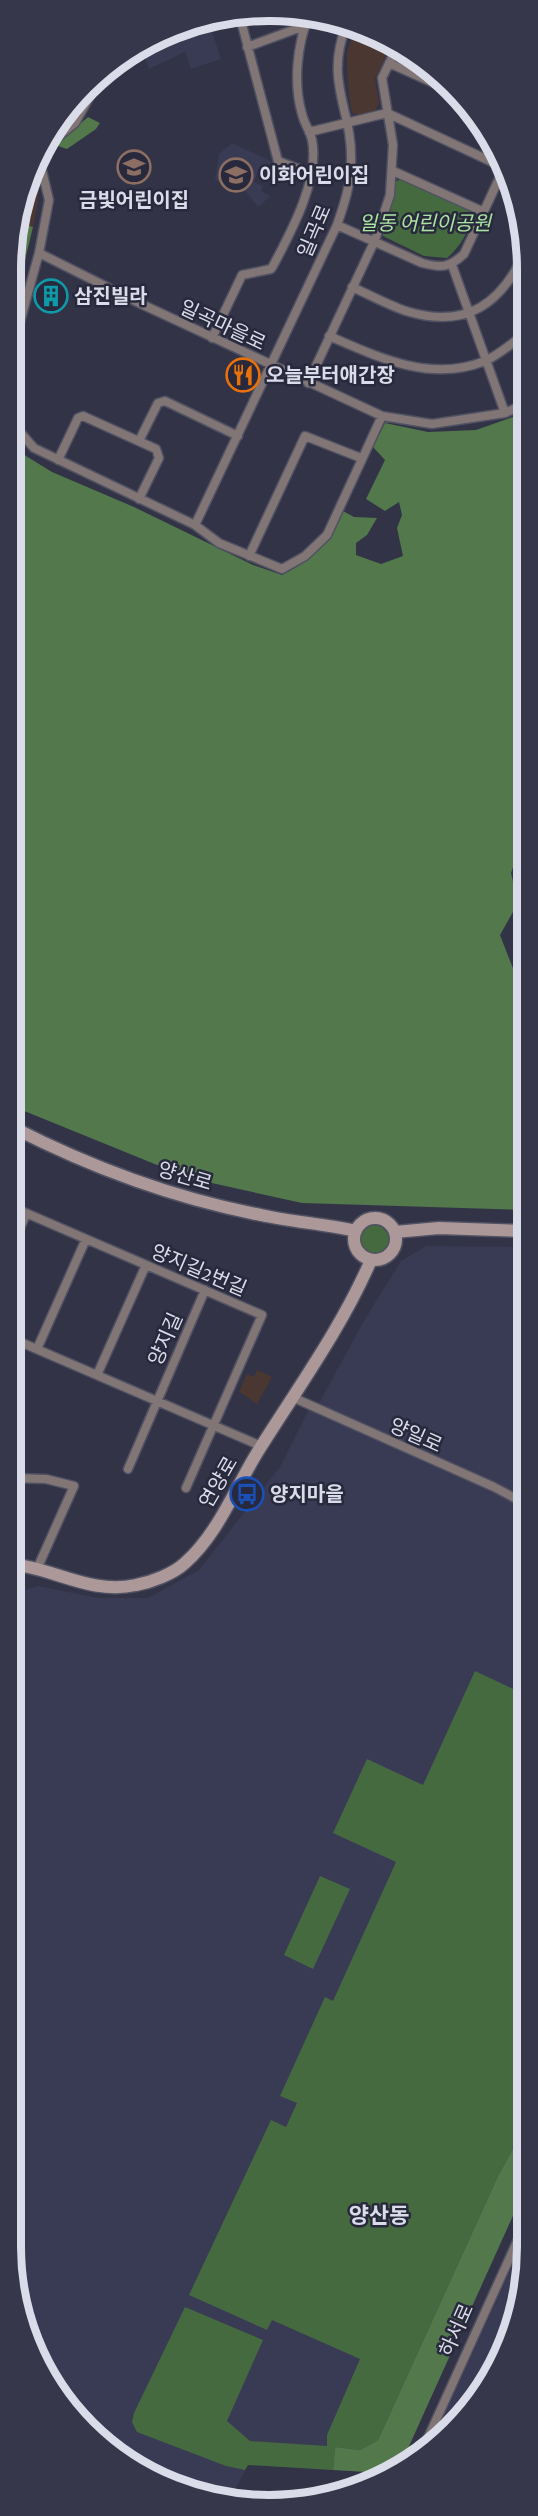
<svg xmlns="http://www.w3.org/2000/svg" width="538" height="2516" font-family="'Crimson Pro','Noto Sans KR',serif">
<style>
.commercial{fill:#4b3732}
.built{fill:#393a54}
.green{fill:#466a40}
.forest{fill:#52784c}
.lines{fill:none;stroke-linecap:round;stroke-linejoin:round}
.street-casing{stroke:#505163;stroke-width:11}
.secondary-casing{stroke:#505163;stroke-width:15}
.street{stroke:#817575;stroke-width:8}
.secondary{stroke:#ac9899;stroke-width:12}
.labels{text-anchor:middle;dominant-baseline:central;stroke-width:5;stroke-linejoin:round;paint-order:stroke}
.poi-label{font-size:20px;font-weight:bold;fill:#dbdce9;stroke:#28293c;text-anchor:start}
.park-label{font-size:20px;font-style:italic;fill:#aae4a0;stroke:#28293c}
.street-label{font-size:20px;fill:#dbdce9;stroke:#28293c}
.quarter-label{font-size:22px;font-weight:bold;fill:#dbdce9;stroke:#28293c}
.rim{fill:none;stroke:#dbdce9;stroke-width:8}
</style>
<rect width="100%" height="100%" fill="#323346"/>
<path class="commercial" d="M355,29L384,37L392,43L375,79L379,103L375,112L358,115L352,113L350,104L347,72V52Z
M35,168L38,176V202L33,227L17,222Z
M257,1370L272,1377L257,1404L239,1392L247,1374L254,1377Z"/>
<path class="built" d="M202,19H208L221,59L191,69L185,52L149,69L141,49Z
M232,143L284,167L277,180L258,171L254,182L263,186L261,191L271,196L258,207L246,192L215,180L219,154Z
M426,1246L526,1247L525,2189L401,2464L384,2473L248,2465L235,2490H187L170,2486L86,2430L30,2346L11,2247V1594L38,1586L98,1598H148L199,1570L280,1467L308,1411L319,1403L365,1319L401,1261Z
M525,2239V2280L493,2376L439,2442L430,2447Z"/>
<path class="green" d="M404,179L469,209C474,227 460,247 447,258L424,256L383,236C381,223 394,199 396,181Z
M359 1240a15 15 0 1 1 30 0a15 15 0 1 1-30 0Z
M475,1671L526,1695L525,2118L514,2147L498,2176L378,2440L360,2450L335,2447L333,2470L248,2465L245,2470L226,2466L137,2432L132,2422L134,2413L185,2307L263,2340L227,2421L250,2441L327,2446V2435L360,2359L272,2320L267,2330L189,2295L271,2120L286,2127L297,2103L280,2096L325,1997L333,2001L396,1862L333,1833L367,1759L423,1785Z
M320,1876L350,1889L313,1969L284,1955Z"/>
<path class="forest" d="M88,117L100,123L96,129L67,149L55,145Z
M17,222L33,227L13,310V236Z
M527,412L526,830L511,873L518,903L500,935L516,976L526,980V1210L302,1203L189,1178L12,1106V439L26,456L52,472L134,507L253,565L282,575C316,557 327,546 343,511L354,517L377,518L367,535L356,543V555L381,564L403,556L397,528L402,515L399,502L385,511L366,499L385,460L373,447L385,423L428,432L476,430Z
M525,2118V2189L401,2464L384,2473L333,2470L335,2447L360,2450L378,2440L498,2176L514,2147Z"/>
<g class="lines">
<defs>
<path id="street" d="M240,17L278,161L312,174
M247,47L304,26
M389,63L458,94
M309,132L387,113L505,168
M42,150L75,123L100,78
M39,158L49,200L39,253L139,303L382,416L432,424L505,413L527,403
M393,171L484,212
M337,225L422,263C441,268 449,268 464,254L504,168
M452,265L505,413
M352,287C370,295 388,305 406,311C467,330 502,303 526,250
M329,336C378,357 430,383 485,361C499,355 515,341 527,332
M212,338L242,275L271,269L273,266C291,232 320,179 312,140C310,131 304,123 302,114C293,83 297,45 309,15
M308,383L375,240L390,195L393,145L382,78L397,47
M13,385L20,322L39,253
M12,414L19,431L34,448L195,525L219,543L282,569L305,556L327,535L382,416
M139,441L158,403L165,401L238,436
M58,460L78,418L83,416L156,449L159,458L139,499
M195,525L337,225C344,205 351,184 351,162C353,110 324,83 346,26
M249,556L305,436L361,458
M12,1207L262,1315L186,1488
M12,1248L26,1214
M11,1338L261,1446
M37,1349L86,1239
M97,1375L146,1265
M292,1397L494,1487L526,1504
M128,1469L205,1290
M11,1478L46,1479L74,1486L37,1569
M422,2451L525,2224"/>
<path id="secondary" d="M12,1127C92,1168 173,1198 261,1215C293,1222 325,1224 356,1231
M354 1239a21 21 0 1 1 42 0a21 21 0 1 1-42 0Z
M395,1232L439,1228L526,1231
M11,1564C54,1568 90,1595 136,1585C152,1582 173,1574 185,1563C220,1532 237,1483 262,1445C300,1385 343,1325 371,1260
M240,2502L299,2499"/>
</defs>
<use href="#street" class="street-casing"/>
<use href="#secondary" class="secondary-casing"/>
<use href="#street" class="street"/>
<use href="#secondary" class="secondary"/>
</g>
<defs>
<symbol id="school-ring" viewBox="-11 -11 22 22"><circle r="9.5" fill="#28293c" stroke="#8d6e63" stroke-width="1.5"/><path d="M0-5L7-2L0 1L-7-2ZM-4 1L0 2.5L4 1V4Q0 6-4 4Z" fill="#8d6e63"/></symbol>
<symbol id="building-ring" viewBox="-11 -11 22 22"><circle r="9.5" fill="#28293c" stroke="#0f9aa8" stroke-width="1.5"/><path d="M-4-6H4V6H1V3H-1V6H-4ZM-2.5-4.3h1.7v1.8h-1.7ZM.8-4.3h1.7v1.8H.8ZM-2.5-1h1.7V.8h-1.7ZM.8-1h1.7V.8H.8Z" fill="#0f9aa8"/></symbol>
<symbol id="restaurant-ring" viewBox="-11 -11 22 22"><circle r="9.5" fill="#28293c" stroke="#e8710a" stroke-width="1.5"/><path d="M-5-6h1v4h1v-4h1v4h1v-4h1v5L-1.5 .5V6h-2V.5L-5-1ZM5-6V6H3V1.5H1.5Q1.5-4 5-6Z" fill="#e8710a"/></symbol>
<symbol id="bus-ring" viewBox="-11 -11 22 22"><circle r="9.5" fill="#28293c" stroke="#1a4fb4" stroke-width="1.5"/><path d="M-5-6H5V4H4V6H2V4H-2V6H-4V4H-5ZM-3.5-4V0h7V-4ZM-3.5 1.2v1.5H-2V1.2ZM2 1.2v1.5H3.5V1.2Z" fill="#1a4fb4"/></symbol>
</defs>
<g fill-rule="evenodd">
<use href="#school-ring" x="115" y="148" width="38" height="38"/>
<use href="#school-ring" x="217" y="156" width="38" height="38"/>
<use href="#building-ring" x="32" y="277" width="38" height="38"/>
<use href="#restaurant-ring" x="224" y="356" width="38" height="38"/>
<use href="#bus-ring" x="228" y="1475" width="38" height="38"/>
</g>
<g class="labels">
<g class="poi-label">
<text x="259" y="175">이화어린이집</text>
<text x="134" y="200" text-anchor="middle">금빛어린이집</text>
<text x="74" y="296">삼진빌라</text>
<text x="266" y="375">오늘부터애간장</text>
<text x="270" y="1494">양지마을</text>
</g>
<g class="park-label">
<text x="425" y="223">일동 어린이공원</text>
</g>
<g class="street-label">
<text transform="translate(314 231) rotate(-67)">일곡로</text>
<text transform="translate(223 325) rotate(25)">일곡마을로</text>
<text transform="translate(185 1176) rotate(16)">양산로</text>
<text transform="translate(199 1270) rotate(23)">양지길2번길</text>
<text transform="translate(165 1339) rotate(-66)">양지길</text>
<text transform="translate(416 1435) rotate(24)">양일로</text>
<text transform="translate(218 1482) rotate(-60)">연양로</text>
<text transform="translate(456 2330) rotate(-66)">하서로</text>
</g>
<g class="quarter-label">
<text x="379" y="2215">양산동</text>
</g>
</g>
<path d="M0 0H538V2516H0ZM269 21H269A248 248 0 0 1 517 269V2247A248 248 0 0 1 269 2495H269A248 248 0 0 1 21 2247V269A248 248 0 0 1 269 21Z" fill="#36374a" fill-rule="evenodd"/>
<path class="rim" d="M269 21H269A248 248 0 0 1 517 269V2247A248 248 0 0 1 269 2495H269A248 248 0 0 1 21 2247V269A248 248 0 0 1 269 21Z"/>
</svg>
